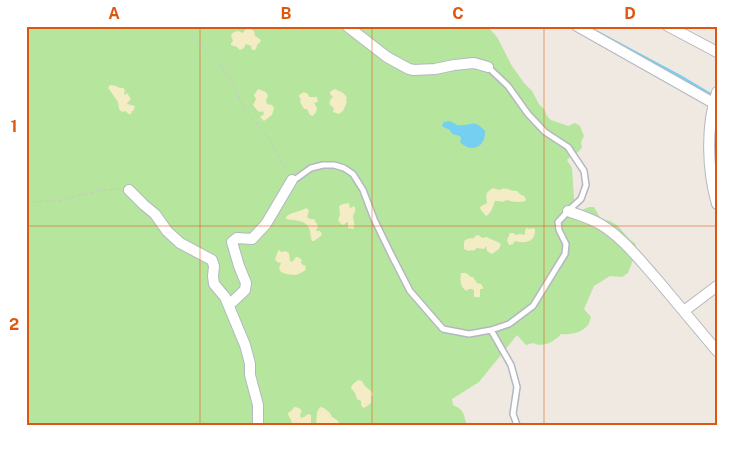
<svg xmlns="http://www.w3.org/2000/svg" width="743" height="451" font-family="'Public Sans',sans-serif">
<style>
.green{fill:#b6e59e}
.sand{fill:#f3ecc5}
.water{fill:#75cff0}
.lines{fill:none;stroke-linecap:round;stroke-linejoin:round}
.stream{stroke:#75cff0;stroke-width:2.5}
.service-casing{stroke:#b4b7c1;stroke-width:8}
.minor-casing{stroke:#b4b7c1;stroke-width:12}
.path{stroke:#c9c9c9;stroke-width:1;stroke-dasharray:4 2.5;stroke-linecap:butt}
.service{stroke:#fff;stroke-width:5}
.minor{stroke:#fff;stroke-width:10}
.grid{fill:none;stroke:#df570e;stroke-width:1;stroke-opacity:0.55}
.neatline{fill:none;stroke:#df570e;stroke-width:2}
.grid-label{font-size:16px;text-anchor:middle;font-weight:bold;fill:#df570e}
</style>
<rect width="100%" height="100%" fill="#efe9e1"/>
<path class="green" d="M26,26H487L497,37L512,66L524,83L532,91L539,104L544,109L547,116L551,120L568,126L575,123L580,126L584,136L581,142L582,148L574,156L570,157L567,160L572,168L575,213L589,207H594L601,219L610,221L618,226L630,240L635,243L637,249L628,273L622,277L610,276L594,286L584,309L591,317C590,319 589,325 588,325C582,333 569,335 561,334C554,342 543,348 533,343L526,345L517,335L479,382L452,399L453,405C465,410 463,414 467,425H26Z"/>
<path class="sand" d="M249,28L254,31L255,36L261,40L260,42L257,45L256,49L254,50H252L251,46L246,44L244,48L240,50L237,47L231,45V43L233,41L231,35L234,32L238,31L243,33L246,29Z
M110,85L116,86L120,88H123L125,90L124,94L125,95L127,93L131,99L128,102L127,104L135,106L134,110L132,111L131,114H129L125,111L122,112L119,109L118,102C115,98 112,93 108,88Z
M258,89L266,92L268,96L266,100L267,104L272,105L274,108L272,115L264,121L260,117L264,114L263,111L260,112L257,110L253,105L256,99L254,95Z
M335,89L343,93L347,97L346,100L347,102L343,111L339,114L333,112L334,108L330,105C329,101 330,100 333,97L330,94V92Z
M304,92L308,94L309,97H317L318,101L317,102L314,103L317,108L316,112L313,116L310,115L307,109H304L300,102L301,99L299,97V95Z
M493,188L499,190C508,186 508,191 517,191L521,195L524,196L526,199L525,201C520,203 512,202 507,200L502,202L500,201H495C493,206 491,214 486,216L481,210L480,207L487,203C486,194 485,193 493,188Z
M349,203L350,208H351L354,206C357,211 354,212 353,216C353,221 356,224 353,229L348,228V222H347L343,225L341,224L338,220L340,215L339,206L343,204Z
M306,208L309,210L307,217L310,219H314L318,226L316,231H320L322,234L321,236L314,241H312C310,237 311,232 309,228C305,219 293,221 286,219V217C291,212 300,212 306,208Z
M527,228L530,229L533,228L535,229C536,242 525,244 515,241L513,244L509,245L507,240L510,233H513L516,235L520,234L524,235L525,234V230Z
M478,235L480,236L482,238L487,237C492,240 497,241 501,244L499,249L492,254L487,251L486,246L484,249L477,248L473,251L472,250L469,251L464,249C464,240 463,239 474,238L475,236Z
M279,250L281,252L285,251L289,253L290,261L292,262L296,257H298L302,260L301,263L303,265L306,266L305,271C303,271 301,273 299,274C293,276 285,274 281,272L279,268L281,263L277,262L275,259L278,251Z
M461,273H466L471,277H473L477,283L481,284L483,287V289H480V297H474V290L472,289H468L467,291C460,288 460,280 461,273Z
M358,380L362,381C365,389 370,388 373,394L371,397V403L366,407L363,408L361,405V401L357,399L355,393L351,388L352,385Z
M294,407C297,407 301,408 302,412L300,414L301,418L304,417L308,414L311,415V424L309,425H292C292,419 288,417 288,413L292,410Z
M320,407L324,408L330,413L332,417L337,420L341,425H316L317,412Z"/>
<path class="water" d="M449,121C450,121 456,124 457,125C471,127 473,117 485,131C486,147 471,154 460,142L461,139L460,136L452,134L450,130L443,127L442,125L444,122Z"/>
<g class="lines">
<path class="stream" d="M590,28L680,76L712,95"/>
<defs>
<path id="service" d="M292,180L297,178L311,168L323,165H334L344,168L353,174L363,190L374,219L391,254L410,291L443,329L469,334L491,330L509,324L533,306L565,254L566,244L559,230L558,222L571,208L581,199L586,185L584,171L568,147L545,132L528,114L508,86L488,67
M491,330L511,365L517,387L513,414L517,425"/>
<path id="minor" d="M347,26L387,57L409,69L414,70L435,69L454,65L474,63L488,67
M577,26L717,105
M668,26L717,52
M717,92C706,126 707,169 717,204
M129,190L144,205L155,214L167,231L180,243L212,260L214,266L213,276L214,284L225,297L245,345L248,356L250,364V375L258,405V425
M568,211C579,215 590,218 600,224C622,237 638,258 655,277C676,302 696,326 717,351
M229,305L245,290L246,283L239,266L232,242L237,238L252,239L266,224L292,180
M684,311L717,286"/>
</defs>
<use href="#service" class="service-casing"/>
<use href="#minor" class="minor-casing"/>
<path class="path" d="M181,26L218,61L235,88L244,110L251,118L259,125L270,141L287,171
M26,201C37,203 48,200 59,201L101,190L119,189"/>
<use href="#service" class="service"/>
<use href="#minor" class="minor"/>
</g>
<path class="grid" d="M200,26V425M372,26V425M544,26V425M26,226H717"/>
<rect width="743" height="451" fill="none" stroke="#ffffff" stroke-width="55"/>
<rect x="28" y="28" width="688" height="396" class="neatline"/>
<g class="grid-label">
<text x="114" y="19">A</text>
<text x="286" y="19">B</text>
<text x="458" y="19">C</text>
<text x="630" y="19">D</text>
<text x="14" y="132">1</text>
<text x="14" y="330">2</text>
</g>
</svg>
